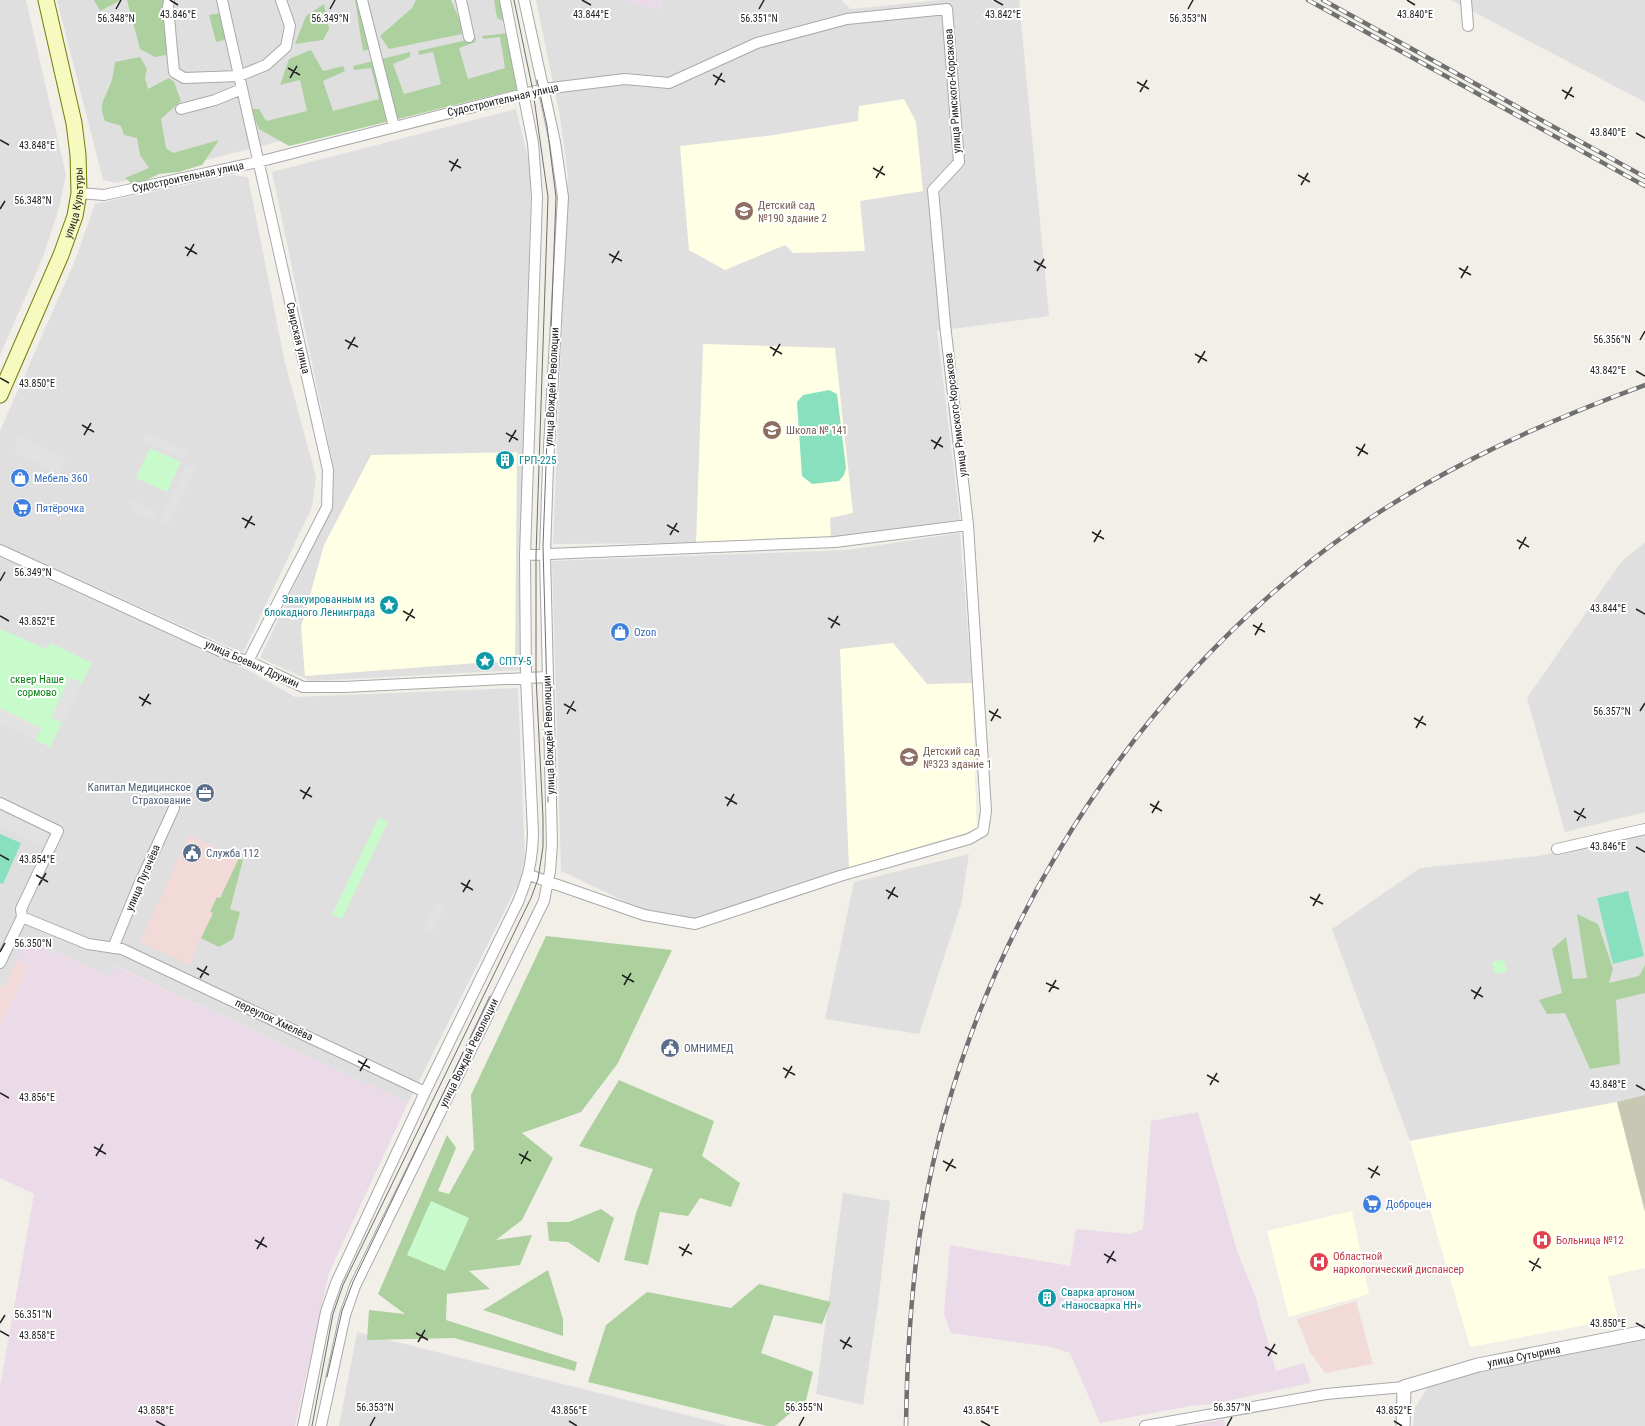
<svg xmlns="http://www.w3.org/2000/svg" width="1645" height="1426" font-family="'Roboto Condensed',sans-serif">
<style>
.residential{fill:#e0dfdf}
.commercial{fill:#f2dad9}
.industrial{fill:#ebdbe8}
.education{fill:#ffffe5}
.construction{fill:#c7c7b4}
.forest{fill:#add19e}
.park{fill:#c8facc}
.pitch{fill:#88e0be}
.parking{fill:#e2e2e2}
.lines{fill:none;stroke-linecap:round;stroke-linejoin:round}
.minor-casing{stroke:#a9a9a9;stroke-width:12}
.tertiary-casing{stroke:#a9a9a9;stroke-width:15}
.secondary-casing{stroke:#707d05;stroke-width:17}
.minor{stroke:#fff;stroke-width:10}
.tertiary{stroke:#fff;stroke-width:13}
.secondary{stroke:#f7fabf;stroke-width:15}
.tram{stroke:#707070;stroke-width:1}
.rail-casing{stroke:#707070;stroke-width:4.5}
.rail{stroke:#fff;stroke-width:3;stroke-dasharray:9;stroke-linecap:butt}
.ticks{fill:none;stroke:#222;stroke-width:1.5}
.labels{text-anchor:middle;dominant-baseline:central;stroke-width:4;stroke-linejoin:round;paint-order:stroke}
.street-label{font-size:11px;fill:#222;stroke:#fff}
.education-label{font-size:11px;fill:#785e54;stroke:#fff;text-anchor:start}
.culture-label{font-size:11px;fill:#0d838f;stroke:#fff;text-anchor:start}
.shop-label{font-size:11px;fill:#366cbe;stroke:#fff;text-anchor:start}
.park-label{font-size:11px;fill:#0c8416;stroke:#fff}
.service-label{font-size:11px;fill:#4e5e75;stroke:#fff;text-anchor:start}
.health-label{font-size:11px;fill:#be3a42;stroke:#fff;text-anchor:start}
.ticks-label{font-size:10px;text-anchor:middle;fill:#222;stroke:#fff;stroke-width:4;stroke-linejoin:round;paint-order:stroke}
</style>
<rect width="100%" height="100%" fill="#f2efe9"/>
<path class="residential" d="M0,0H26L66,175L59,208L43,257L0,355Z
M57,0H498L515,81L116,183L103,180Z
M536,0H625L660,10L662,0H841L851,9L942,0H1019L1049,316L937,331L960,520L831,538L696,543L553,544L568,176L560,117Z
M1451,0H1645V102Z
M516,109L531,170L520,670L311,681L260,658L332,505L333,464L272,172Z
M232,175L248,177L285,363L316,477L312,507L243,653L0,544V431L74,263L95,204Z
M960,533L972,683L977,829L849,868L701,918L689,919L645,911L561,871L552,561L847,550Z
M1645,542V812L1565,832L1527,698L1621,562Z
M0,556L248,670L295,697L518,688L525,858L520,880L408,1103L116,966L110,977L27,939L4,987L0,985Z
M1645,831V1095L1617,1102L1410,1141L1332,929L1420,868L1539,856Z
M969,854L961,905L919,1034L825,1019L854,882Z
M843,1193L890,1201L878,1304L863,1405L816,1394Z
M357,1332L730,1426H339Z
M1645,1340V1426H1413L1415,1408L1429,1385L1504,1365Z"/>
<path class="commercial" d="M189,835L239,858L220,898L217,897L210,912L213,913L189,965L140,942Z
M16,961L28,966L0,1027V985L4,987Z
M1356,1301L1373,1364L1325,1373L1310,1352L1297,1319Z"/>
<path class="industrial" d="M625,0H662L660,11Z
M26,939L110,977L115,966L408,1103L329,1273L295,1426H0V1387L34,1194L0,1178V1027L28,966L16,961Z
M1198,1112L1237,1251L1255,1295L1276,1371L1304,1363L1311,1383L1213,1404L1190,1406L1100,1423L1070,1353L1051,1347L951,1333L944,1314L950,1245L1070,1266L1076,1229L1130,1234L1143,1229L1151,1121Z
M1224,1419L1225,1426H1190Z"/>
<path class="education" d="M904,99L916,122L923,191L860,201L865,251L793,253L785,245L725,270L689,250L680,146L774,135L858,121L859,106Z
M703,344L835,348L853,513L830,518L831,538L696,543Z
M517,452L515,660L305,676L301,627L324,545L371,455Z
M893,643L927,684L972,683L977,829L849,868L840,649Z
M1617,1102L1645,1212V1268L1608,1276L1618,1319L1470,1347L1410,1141Z
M1352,1211L1369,1294L1289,1317L1267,1231Z"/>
<path class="construction" d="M1645,1095V1212L1617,1102Z"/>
<path class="forest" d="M94,0H121L100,11Z
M127,0H169L174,12L168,24L166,55L155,57L140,49Z
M355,0H368L380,47L363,51Z
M416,0H451L460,21L462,34L389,49L380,36L412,8Z
M494,0H503L507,23L497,18Z
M324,4L329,29L323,40L295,44L306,16Z
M222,13L228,39L216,42L209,15Z
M508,33L519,89L289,146L259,129L251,109H259L266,121L307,111L300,80L280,85L289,59L311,50L323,71L343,66L345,71L323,81L333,111L379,99L371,68L354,70L353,66L410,52V57L393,64L404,94L441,84L433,52L419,55L418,51L476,38L475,42L459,48L468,79L505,68L500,37L483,39L482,36Z
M140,57L147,69L145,78L148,89L169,78L174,82L181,101L161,119L166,148L173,153L219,140L202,165L179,172L159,174L140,183H131L125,178L149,168L140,155L137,138L124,135L121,126L105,121C98,104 104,101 110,85C113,78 114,70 115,62Z
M239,858L243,860L230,909L240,912L233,939L219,947L201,938L213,913L210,912L217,897L220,898Z
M1577,914L1598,924L1613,969L1609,983L1639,976L1645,965V993L1616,1000L1620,1064L1590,1069L1565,1013L1547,1014L1539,1000L1562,993L1552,949L1566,937L1573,979L1587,978Z
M546,936L672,950L618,1063L581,1112L522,1133L553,1158L522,1220L496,1240L532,1235L520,1265L469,1271L490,1289L447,1294L446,1320L577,1362L575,1371L454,1338L367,1340L369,1310L405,1314L378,1294L447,1135L456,1148L438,1191L449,1194L474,1149L471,1095Z
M619,1080L714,1121L702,1156L740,1183L731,1207L700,1198L688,1216L660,1212L648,1265L624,1260L636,1213L653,1169L579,1146Z
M601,1209L614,1218L599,1263L568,1242L549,1241L547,1222H569Z
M548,1270L563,1319V1336L483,1310Z
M759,1284L831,1302L822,1324L774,1315L761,1353L813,1372L806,1400L775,1426H767L588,1382L606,1325L647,1292L731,1308Z"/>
<path class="park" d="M150,448L181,462L167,492L136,478Z
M0,629L47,649L50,643L92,663L50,747L35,740L41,728L0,709Z
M379,817L388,822L342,919L332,915Z
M1504,960L1507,971L1495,974L1492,962Z
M431,1201L469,1218L445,1271L407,1255Z"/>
<path class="pitch" d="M829,390L837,394L846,468L844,475L839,481L812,484L802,476L797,402L803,395Z
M0,834L21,843L3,884L0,883Z
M1628,891L1644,956L1613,964L1597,898Z"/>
<path class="parking" d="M146,432L188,452L184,459L142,441Z
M21,436L67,458L59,473L13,452Z
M187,464L196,468L168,526L159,522Z
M133,500L158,512L154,521L129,508Z
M70,677L82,683L62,723L51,717Z
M0,708L41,728L35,740L0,724Z
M0,809L53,835L46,848L0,825Z
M437,903L445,907L433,932L424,928Z"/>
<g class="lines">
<defs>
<path id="minor" d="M169,0L168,7L174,72L184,78L239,76L266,65L286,47L290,26L281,0
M222,0L328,470L327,507L248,661
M362,0L394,127
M461,0L469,37
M1466,0L1468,26
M181,109L215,100L242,89
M79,193L104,195L258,162L543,89L625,79L669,83L757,43L847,19L947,9L959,162L933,190L945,324L968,525L986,811L983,831L969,839L840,876L695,924L644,915L529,875
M0,550L233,657L248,661L303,687H344L547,677
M525,555L835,542L968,525
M0,803L58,831L21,909L22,917L88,944L122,949L425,1092
M1557,849L1645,829
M113,948L138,887L174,808
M0,963L22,917
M303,1426L326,1312L336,1283L425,1092L518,902C529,875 532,862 533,833L526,678L525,555L537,197L533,143L505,0
M321,1426L345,1315L355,1286L544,901L550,871L552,844L545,554L548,465L563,197L555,142L524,0
M1145,1426L1326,1394L1404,1387"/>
<g id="tertiary">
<path id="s1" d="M1403,1426L1404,1387L1478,1365L1645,1332"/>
</g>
<g id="secondary">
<path id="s2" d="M0,395L61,255L75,216L79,193L78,155L74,123L46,0"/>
</g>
</defs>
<use href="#minor" class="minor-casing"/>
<use href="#tertiary" class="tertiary-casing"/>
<use href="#secondary" class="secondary-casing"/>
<use href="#minor" class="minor"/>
<use href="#tertiary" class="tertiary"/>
<use href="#secondary" class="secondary"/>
<path class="tram" d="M537,80L547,126L556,197L543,546L547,696L548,802
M327,1377L342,1311L353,1282L490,996
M312,1426L333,1314L343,1285L531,898L538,879L543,847V818L536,676V555L548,197L533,91L514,0"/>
<defs>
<path id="rail" d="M1308,0L1645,186
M1323,0L1645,177
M906,1426C907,1355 911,1284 923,1214C967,959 1110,721 1312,560C1411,482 1527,428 1645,385"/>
</defs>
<use href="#rail" class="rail-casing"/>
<use href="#rail" class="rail"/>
</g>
<path class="ticks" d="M170,0L178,5M582,0L591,5M994,0L1003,5M1407,0L1415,5M116,9L121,0M330,9L335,0M759,9L764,0M1188,9L1193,0M288,68L300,75M713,75L725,82M290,78L297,66M1137,82L1149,89M715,85L722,73M1562,90L1574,97M1140,92L1147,80M1565,99L1572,87M1636,133L1645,138M0,140L9,145M449,161L461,168M873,168L885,175M451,171L458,159M1298,175L1310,182M876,178L883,166M1301,185L1308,173M0,209L5,201M185,247L197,254M609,254L622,261M187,256L194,244M1034,261L1046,268M612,263L619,251M1459,268L1471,275M1037,271L1044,259M1461,278L1468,266M345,340L358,347M1640,340L1645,331M770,347L782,354M348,349L355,337M1195,354L1207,361M773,356L780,344M1198,363L1205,351M1636,371L1645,376M0,378L9,383M82,425L94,432M506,433L518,440M84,435L91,423M931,440L943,447M509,442L516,430M1356,447L1368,454M934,449L941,437M1358,456L1365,444M242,518L255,525M667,525L679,532M245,528L252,516M1092,532L1104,539M670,535L677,523M1517,540L1529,547M1094,542L1101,530M1519,549L1526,537M0,581L5,572M1636,609L1645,614M403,611L415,618M0,616L9,621M828,618L840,625M406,621L413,609M1253,625L1265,632M831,628L838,616M1255,635L1262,623M139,697L151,704M564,704L576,711M142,706L149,694M989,711L1001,718M1640,711L1645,703M567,714L574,701M1414,718L1426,725M991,721L998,709M1416,728L1423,716M300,790L312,797M725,797L737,804M303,799L310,787M1150,804L1162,811M727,806L734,794M1574,811L1586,818M1152,813L1159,801M1577,821L1584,808M1636,847L1645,852M0,855L9,860M36,875L48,882M461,883L473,890M39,885L46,873M886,890L898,897M463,892L470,880M1310,897L1323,904M888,899L895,887M1313,906L1320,894M0,952L5,943M197,968L209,975M622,975L634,982M200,978L207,966M1046,983L1059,989M624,985L631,973M1471,990L1483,997M1049,992L1056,980M1474,999L1481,987M358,1061L370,1068M783,1068L795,1075M360,1071L367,1059M1207,1075L1219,1082M785,1078L792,1066M1210,1085L1217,1073M1636,1085L1645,1090M0,1093L9,1098M94,1147L106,1154M519,1154L531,1161M96,1156L103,1144M943,1161L956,1168M521,1164L528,1151M1368,1168L1380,1175M946,1171L953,1159M1371,1178L1378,1166M255,1240L267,1247M679,1247L692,1254M257,1249L264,1237M1104,1254L1116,1261M682,1256L689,1244M1529,1261L1541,1268M1107,1263L1114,1251M1532,1271L1539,1258M0,1323L5,1315M1636,1323L1645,1328M0,1331L9,1336M416,1333L428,1340M840,1340L852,1347M418,1342L425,1330M1265,1347L1277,1354M843,1349L850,1337M1268,1356L1275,1344M156,1421L165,1426M569,1421L577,1426M981,1421L990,1426M1394,1421L1402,1426M370,1426L375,1417M799,1426L804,1417M1227,1426L1232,1417"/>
<defs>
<symbol id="school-disc" viewBox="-11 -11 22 22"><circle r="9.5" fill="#8d6e63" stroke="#fff"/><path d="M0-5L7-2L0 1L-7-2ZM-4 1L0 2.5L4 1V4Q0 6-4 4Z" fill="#fff"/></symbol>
<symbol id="building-disc" viewBox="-11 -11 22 22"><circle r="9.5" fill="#0f9aa8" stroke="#fff"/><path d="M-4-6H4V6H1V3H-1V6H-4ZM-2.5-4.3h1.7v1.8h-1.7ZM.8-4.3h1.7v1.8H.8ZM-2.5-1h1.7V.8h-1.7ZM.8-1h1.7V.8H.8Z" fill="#fff"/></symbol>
<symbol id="shop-disc" viewBox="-11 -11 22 22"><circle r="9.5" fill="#3f7fe0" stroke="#fff"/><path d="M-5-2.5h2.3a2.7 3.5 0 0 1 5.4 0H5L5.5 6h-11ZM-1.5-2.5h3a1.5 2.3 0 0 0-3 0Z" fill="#fff"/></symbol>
<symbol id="supermarket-disc" viewBox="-11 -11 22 22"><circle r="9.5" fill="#3f7fe0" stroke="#fff"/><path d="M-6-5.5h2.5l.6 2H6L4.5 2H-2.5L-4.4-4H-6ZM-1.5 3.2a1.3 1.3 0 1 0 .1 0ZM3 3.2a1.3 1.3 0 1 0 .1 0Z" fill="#fff"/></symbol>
<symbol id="sight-disc" viewBox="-11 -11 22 22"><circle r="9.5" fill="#0f9aa8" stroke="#fff"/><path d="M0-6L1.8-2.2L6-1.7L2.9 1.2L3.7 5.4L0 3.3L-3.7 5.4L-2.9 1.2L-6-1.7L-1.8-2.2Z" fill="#fff"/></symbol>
<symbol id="office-disc" viewBox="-11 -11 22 22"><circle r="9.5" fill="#5c6f8a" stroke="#fff"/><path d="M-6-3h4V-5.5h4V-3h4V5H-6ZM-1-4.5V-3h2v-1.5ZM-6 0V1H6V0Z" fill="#fff"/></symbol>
<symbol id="civic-disc" viewBox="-11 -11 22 22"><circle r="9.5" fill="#5c6f8a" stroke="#fff"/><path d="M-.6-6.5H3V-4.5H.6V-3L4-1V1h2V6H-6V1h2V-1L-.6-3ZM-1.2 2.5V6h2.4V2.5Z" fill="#fff"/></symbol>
<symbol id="hospital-disc" viewBox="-11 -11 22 22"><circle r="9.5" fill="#e0444e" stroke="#fff"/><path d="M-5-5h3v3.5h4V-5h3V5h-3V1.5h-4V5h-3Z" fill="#fff"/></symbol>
</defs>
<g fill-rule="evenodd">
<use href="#school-disc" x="733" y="200" width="22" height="22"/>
<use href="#school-disc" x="761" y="419" width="22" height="22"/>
<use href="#building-disc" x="494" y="449" width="22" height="22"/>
<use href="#shop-disc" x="9" y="467" width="22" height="22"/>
<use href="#supermarket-disc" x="11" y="497" width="22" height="22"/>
<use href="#sight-disc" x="378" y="594" width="22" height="22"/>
<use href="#shop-disc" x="609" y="621" width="22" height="22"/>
<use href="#sight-disc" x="474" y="650" width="22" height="22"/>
<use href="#school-disc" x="898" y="746" width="22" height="22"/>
<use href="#office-disc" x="194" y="782" width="22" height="22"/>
<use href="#civic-disc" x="181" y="842" width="22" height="22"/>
<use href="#civic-disc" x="659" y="1037" width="22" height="22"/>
<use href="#supermarket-disc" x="1361" y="1193" width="22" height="22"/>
<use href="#hospital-disc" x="1531" y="1229" width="22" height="22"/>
<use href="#hospital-disc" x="1308" y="1251" width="22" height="22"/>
<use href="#building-disc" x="1036" y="1287" width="22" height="22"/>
</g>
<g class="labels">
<g class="street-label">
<text transform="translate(953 91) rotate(-94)">улица Римского-Корсакова</text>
<text transform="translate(503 100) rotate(-13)">Судостроительная улица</text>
<text transform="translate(188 177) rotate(-12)">Судостроительная улица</text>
<text stroke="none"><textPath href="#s2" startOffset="207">улица Культуры</textPath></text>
<text transform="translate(298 338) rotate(77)">Свирская улица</text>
<text transform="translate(552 387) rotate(-87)">улица Вождей Революции</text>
<text transform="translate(956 415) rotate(-97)">улица Римского-Корсакова</text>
<text transform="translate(252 664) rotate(24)">улица Боевых Дружин</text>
<text transform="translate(549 735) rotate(-92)">улица Вождей Революции</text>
<text transform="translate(143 878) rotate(-67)">улица Пугачёва</text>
<text transform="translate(274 1020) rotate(25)">переулок Хмелёва</text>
<text transform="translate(469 1053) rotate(-64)">улица Вождей Революции</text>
<text stroke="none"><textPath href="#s1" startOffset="163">улица Сутырина</textPath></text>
</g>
<g class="education-label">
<text x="758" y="205">Детский сад<tspan x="758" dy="13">№190 здание 2</tspan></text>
<text x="786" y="430">Школа № 141</text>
<text x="923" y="751">Детский сад<tspan x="923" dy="13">№323 здание 1</tspan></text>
</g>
<g class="culture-label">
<text x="519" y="460">ГРП-225</text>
<text x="375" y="599" text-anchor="end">Эвакуированным из<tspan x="375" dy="13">блокадного Ленинграда</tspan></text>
<text x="499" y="661">СПТУ-5</text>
<text x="1061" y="1292">Сварка аргоном<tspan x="1061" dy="13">«Наносварка НН»</tspan></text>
</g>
<g class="shop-label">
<text x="34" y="478">Мебель 360</text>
<text x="36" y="508">Пятёрочка</text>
<text x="634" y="632">Ozon</text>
<text x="1386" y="1204">Доброцен</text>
</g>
<g class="park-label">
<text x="37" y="679">сквер Наше<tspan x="37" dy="13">сормово</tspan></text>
</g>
<g class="service-label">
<text x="191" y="787" text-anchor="end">Капитал Медицинское<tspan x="191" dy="13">Страхование</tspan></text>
<text x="206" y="853">Служба 112</text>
<text x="684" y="1048">ОМНИМЕД</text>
</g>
<g class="health-label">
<text x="1556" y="1240">Больница №12</text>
<text x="1333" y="1256">Областной<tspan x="1333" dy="13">наркологический диспансер</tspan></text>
</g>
</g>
<g class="ticks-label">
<text x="591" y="18">43.844°E</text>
<text x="1415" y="18">43.840°E</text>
<text x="178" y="18">43.846°E</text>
<text x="1003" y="18">43.842°E</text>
<text x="116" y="22">56.348°N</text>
<text x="330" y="22">56.349°N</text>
<text x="759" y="22">56.351°N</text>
<text x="1188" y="22">56.353°N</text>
<text x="1608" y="136">43.840°E</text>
<text x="37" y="149">43.848°E</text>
<text x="33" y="204">56.348°N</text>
<text x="1612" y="343">56.356°N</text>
<text x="1608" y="374">43.842°E</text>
<text x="37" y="387">43.850°E</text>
<text x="33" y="576">56.349°N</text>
<text x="1608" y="612">43.844°E</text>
<text x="37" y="625">43.852°E</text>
<text x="1612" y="715">56.357°N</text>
<text x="1608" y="850">43.846°E</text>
<text x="37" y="863">43.854°E</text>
<text x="33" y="947">56.350°N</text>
<text x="1608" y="1088">43.848°E</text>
<text x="37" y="1101">43.856°E</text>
<text x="33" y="1318">56.351°N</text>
<text x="1608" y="1327">43.850°E</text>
<text x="37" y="1339">43.858°E</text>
<text x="375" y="1411">56.353°N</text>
<text x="804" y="1411">56.355°N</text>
<text x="1232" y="1411">56.357°N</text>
<text x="156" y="1414">43.858°E</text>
<text x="569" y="1414">43.856°E</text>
<text x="981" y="1414">43.854°E</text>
<text x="1394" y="1414">43.852°E</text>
</g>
</svg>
